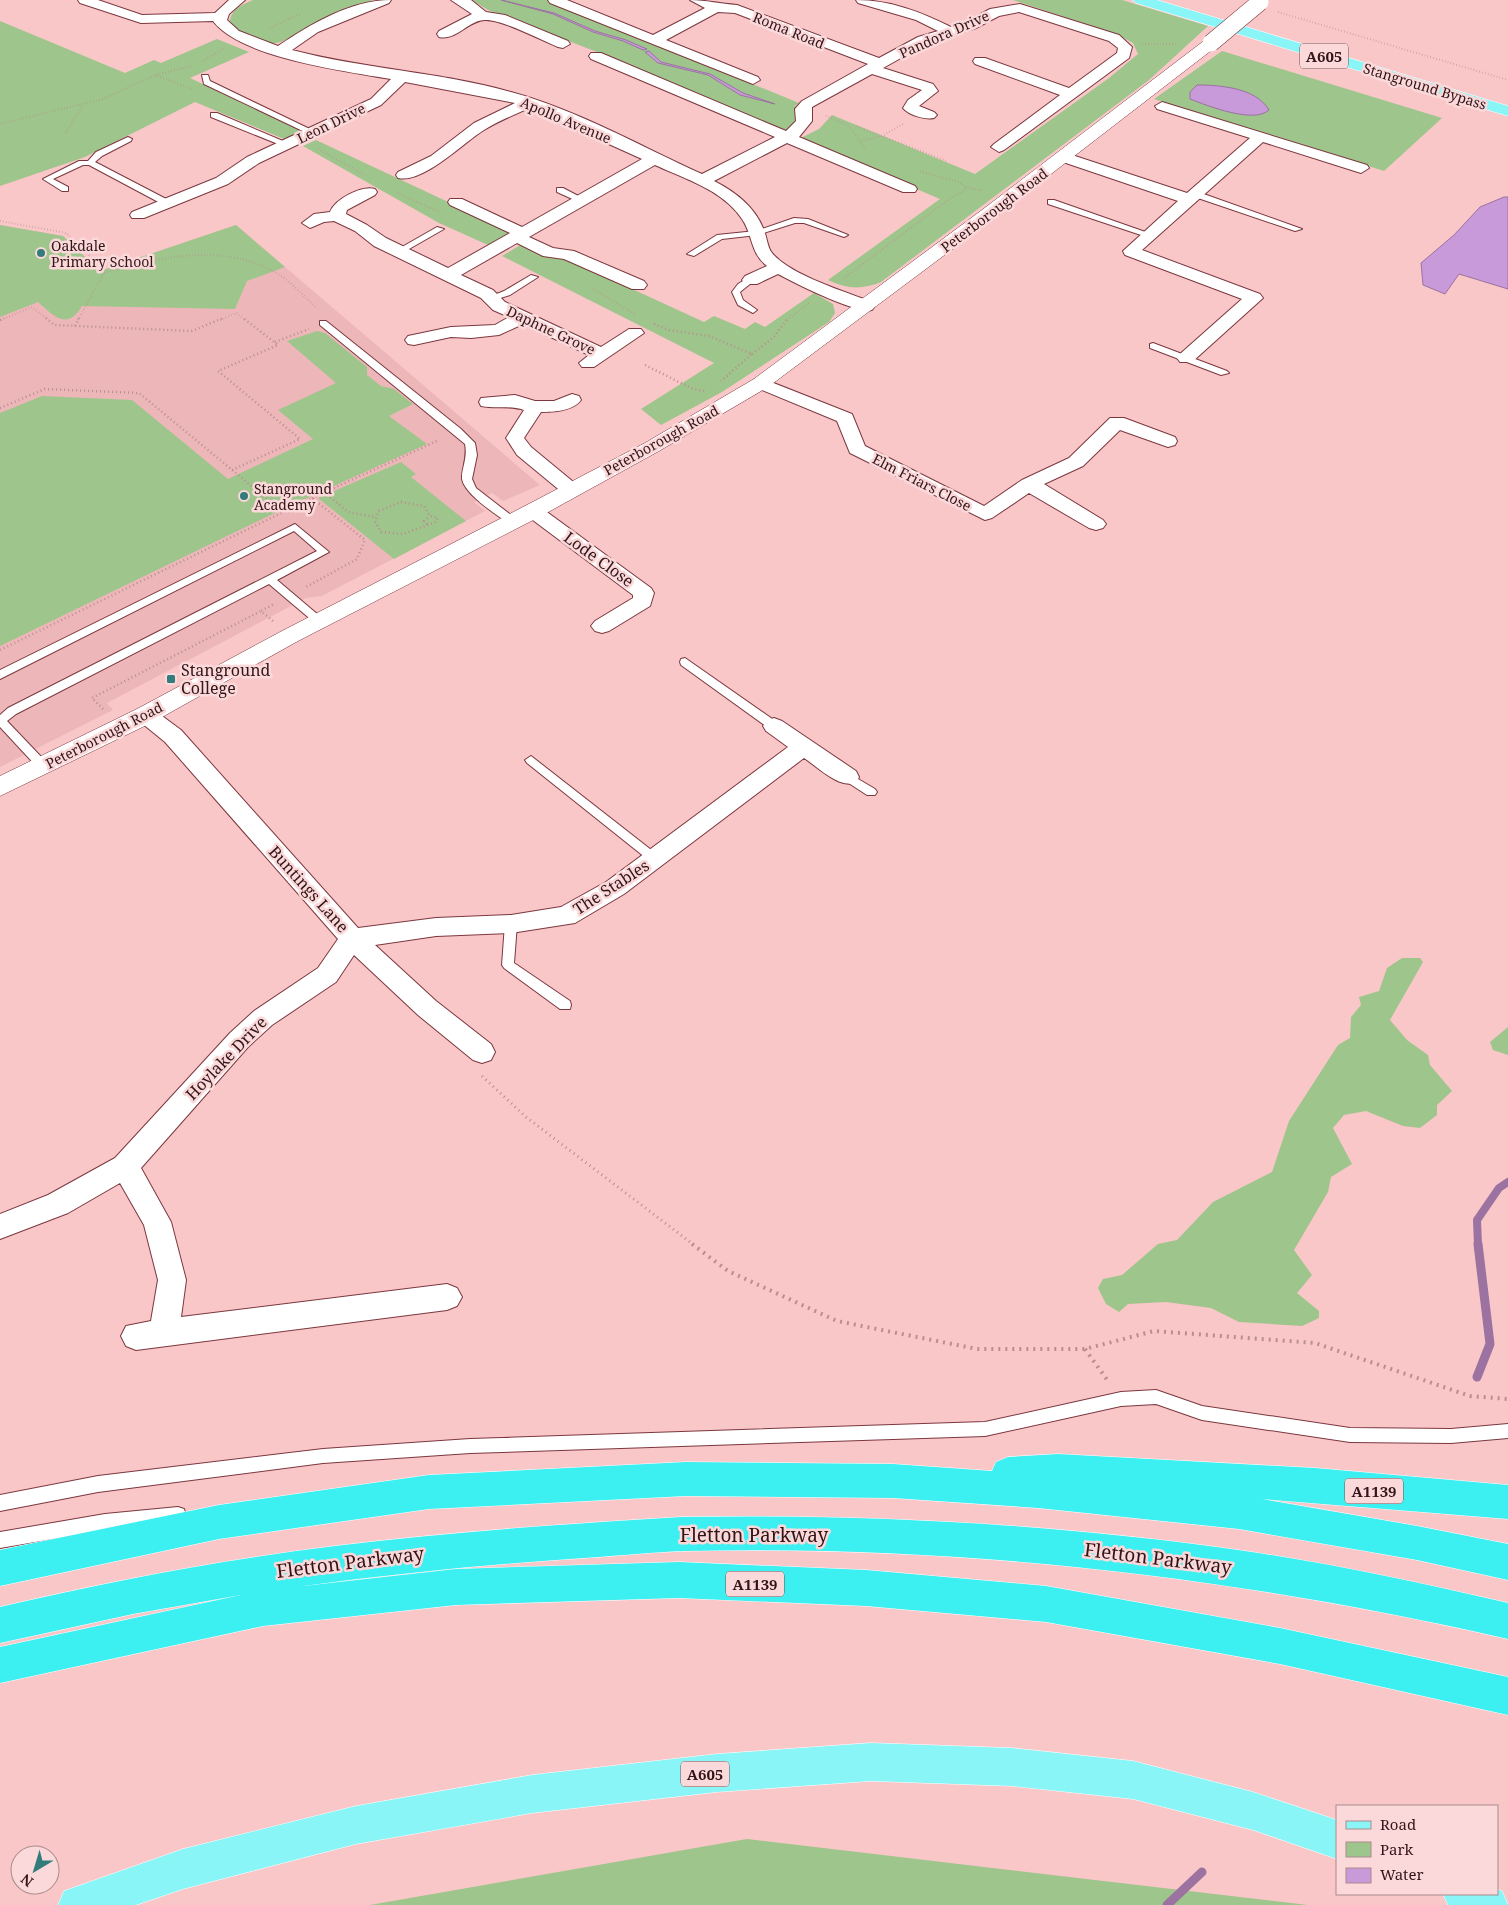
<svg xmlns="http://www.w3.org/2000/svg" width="1508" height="1905" font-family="'Noto Serif',serif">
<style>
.built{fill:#edb7b9}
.green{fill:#9ec58b}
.water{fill:#c89ada;stroke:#9b72a0}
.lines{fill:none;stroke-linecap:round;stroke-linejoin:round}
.stream-far1{stroke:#9b72a0;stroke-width:8}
.stream{stroke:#9b72a0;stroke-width:9}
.lane-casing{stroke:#7c373e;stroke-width:2}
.street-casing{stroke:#7c373e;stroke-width:2}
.secondary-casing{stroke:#7c373e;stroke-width:1}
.primary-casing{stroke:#fff;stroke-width:1}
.highway-casing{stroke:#fff;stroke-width:1}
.path-far3{stroke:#b98e8f;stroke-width:2;stroke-dasharray:0.5 2.5;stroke-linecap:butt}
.path-far2{stroke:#b98e8f;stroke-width:2.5;stroke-dasharray:1 3;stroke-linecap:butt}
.path-far1{stroke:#b98e8f;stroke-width:3;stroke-dasharray:1 4;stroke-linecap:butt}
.path{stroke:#b98e8f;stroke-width:4;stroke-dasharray:2 5;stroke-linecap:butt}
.lane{fill:#fff;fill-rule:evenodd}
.street{fill:#fff;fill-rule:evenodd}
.secondary{fill:#fff;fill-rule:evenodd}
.primary{fill:#8af5f7;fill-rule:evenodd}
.highway{fill:#3ceff1;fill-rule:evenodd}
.secondary-bridge-casing{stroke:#7c373e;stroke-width:18;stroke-linecap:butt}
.secondary-bridge{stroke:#fff;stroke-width:17}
.poi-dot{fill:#327c7c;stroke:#fbd9da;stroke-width:2}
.labels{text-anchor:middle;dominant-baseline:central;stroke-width:5;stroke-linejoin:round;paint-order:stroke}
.far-street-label{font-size:14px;fill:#321517;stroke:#fbd9da}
.far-poi-label{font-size:14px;fill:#321517;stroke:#fbd9da;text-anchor:start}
.shield{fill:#fbd9da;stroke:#6e5052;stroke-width:1}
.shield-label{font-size:15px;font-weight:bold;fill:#321517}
.street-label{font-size:16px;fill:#321517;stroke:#fbd9da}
.poi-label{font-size:16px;fill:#321517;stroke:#fbd9da;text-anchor:start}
.near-street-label{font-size:19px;fill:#321517;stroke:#fbd9da}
</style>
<rect width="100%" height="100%" fill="#f9c7c8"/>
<path class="built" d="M0,225L63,236L100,271L236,225L540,485L503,501L492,493L474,502L485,511L322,596L306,598L107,703L113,710L0,767Z"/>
<path class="green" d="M253,0H373L324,20L281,42L270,44L237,30L230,21C232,8 242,5 253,0Z
M472,0H548L799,103L795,106L796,121L783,132L597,52L488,10Z
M1013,0H1122L1208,26L1149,80L881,282C861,290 847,289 828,280L940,199L799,139L819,129L832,115L975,174L1109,78L1138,54L1133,43L1116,34Z
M0,21L125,73L154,60L161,63L217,39L249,52L190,78L301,131L284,139L195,102L85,157L0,186Z
M1222,51L1442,118L1384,171L1154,99Z
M316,140L512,232L488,245L439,223L303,146Z
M0,225L63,236L100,271L236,225L285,267L247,281L235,309L82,306C67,331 54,316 38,302L0,317Z
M522,244L567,259L704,322L714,316L745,329L755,322L765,327L814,293L833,304L835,313L829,322L722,392L661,425L641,409L714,363L502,256Z
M317,331L325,333L367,367V375L381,386L394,389L413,404L389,416L427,444L285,508L0,646V413L42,396L132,400L228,479L313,439L278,410L336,383L287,341Z
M401,462L416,474L411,477L466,521L394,559L318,498Z
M1402,958H1420L1423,962L1390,1020L1407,1040L1428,1055L1430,1065L1452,1091L1437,1105V1115L1420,1128L1403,1126L1366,1111L1344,1115L1333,1128L1352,1164L1331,1177L1328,1192L1294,1250L1312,1275L1297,1293L1319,1311V1318L1302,1326L1239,1322L1211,1308L1166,1302L1128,1304L1119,1312L1106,1304L1098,1288L1103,1279L1122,1275L1158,1244L1177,1240L1213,1202L1272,1172L1289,1121L1338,1045L1350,1038L1351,1017L1361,1005L1359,997L1379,991L1387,968Z
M1508,1027V1055L1493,1050L1490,1042Z
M747,1839L1308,1905H370Z"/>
<path class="water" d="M501,0L554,13L595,31L626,40L647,49L643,50L623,41L593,32L553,14Z
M649,51L661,62L710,74L743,93L775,104L740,95L708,75L658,63L645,52Z
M1197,85C1221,85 1256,88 1269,110C1254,124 1208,106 1190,99V92Z
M1504,197H1508V289L1459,274L1445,294L1423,285L1421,263L1454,235L1480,207Z"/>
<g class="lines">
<path class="stream-far1" d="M1478,1245L1477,1220L1499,1188L1508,1182"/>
<path class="stream" d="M1477,1377L1490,1344L1478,1244
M1167,1905L1202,1872"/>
<defs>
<path id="lane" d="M202,75H208L210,81L316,132L309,134L204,84Z
M211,113H217L290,144L283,146L211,117Z
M128,137L132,139L131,141L102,156L95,162L170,201V205H164L89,165H83L53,179L68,187V191H62L43,179L79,161H88L96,152Z
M557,188H563L586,200L579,202L557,192Z
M1192,192H1198L1302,229L1295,231L1192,196Z
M1048,200H1054L1154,235L1147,237L1048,204Z
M794,218L808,219L848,235L844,237L804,223H795L757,235L722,239L694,256L687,254L717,235L756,231Z
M437,227L444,229L402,253L395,251Z
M531,275L538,277L510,295L491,301L487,298L504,291Z
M748,278L755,280L740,292L743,300L757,310L753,313L738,305L732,292L738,284Z
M320,321H326L461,429L475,443L477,455L472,479L476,488L516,519V523H508C496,514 465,495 462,479C461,470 468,458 465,444L320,325Z
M1153,343L1227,371L1229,373L1221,375L1150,348V344Z
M295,524L329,552L277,580L323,619V623H315L269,584L16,714L7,721L47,763L49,766L47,769H39L0,727V715L8,708L317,551L294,531L0,679V670Z
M685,658L778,723L780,726L778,729H770L681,665L680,662L681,659Z
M531,756L659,856L661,859L659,862H651L527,763L525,760Z
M848,773L875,789L877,792L875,795H867L844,780L842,777Z
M511,919L517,924L514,963L570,1001L571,1005L570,1009H560L504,968L502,965L505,924Z
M1156,1390L1202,1406L1350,1428L1451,1429L1508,1424V1438L1451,1443L1350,1442L1202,1420L1156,1404L1121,1406L985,1436L470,1453L323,1463L98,1492L0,1511V1495L98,1476L323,1449L470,1439L985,1422L1121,1392Z
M178,1507L184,1509L186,1515L184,1521L178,1523L105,1530L0,1548V1532L105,1514Z"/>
<path id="street" d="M78,0H98L142,15L215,13L229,0H245L229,14L227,20L239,31L278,46C311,24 351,0 391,0L389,3L318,32L292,50C364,69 440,72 511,92C577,110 640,146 702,174L775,137L591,59L589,56L591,53H601L786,131L796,121L795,109L802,101L868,64L735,13L718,12L666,40L758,77L760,80L753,84L550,3L548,0H567L653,35L705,8L690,0C706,0 721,4 737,5L879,58L918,37L938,31L916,20L858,3L856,0C890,0 921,12 951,27L966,22L990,9L1020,4L1119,35L1132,47L1129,58L1004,150L999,152L991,147L994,144L1060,95L975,64L973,61L975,58H985L1069,88L1117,53L1118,48L1109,41L1019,12L999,16L976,28L928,43L883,68L933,84L938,91L919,106L934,112L937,115L934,118C925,120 909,115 903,108L908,100L922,90L872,74L812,107V121L799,137L915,186L917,189L915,192H903L787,143L714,181C734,191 754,206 763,228C767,236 767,247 772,253C790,275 846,292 872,302L875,306L872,310C855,314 795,283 778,274L757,284H745L742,280L745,276L767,266C750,253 753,235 742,219C723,190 685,179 655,165L529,237L553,248L574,251L644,281L647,285L644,289H632L564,259L543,256L517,243L461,275L493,290L505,302L601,347L629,329H641L644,333L594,367H582L579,363L589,355L523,324L499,335L471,338L451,337L414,345L408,344L405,340L408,336L451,327L495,325L509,317L493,310L481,298L374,246L355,231L334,221L324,222L310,228L302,223L314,214L330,212C335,199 362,185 375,189L377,192L375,195L347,210L346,214L367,225L386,238L448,268L510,233L450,205L448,202L450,199H462L522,227L642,159L529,108C514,115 498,121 484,130C464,142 423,184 398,178L396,175L398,172L431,156L474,123L515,103L405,82L381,105L259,163L228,184L144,218H132L130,215L132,212L216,178L247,157L371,99L391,79C345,71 241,58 213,21L141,23L80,3Z
M451,0H471L486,12L505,15L568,41L570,44L563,48L558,47C541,40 501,19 485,20C469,20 456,41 439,37L437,34L439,31L472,14Z
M1162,102L1367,165L1369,168L1361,173L1263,142L1142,250L1260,294L1263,298L1192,362H1180L1177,358L1180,354L1242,299L1125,255L1123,251L1178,201L1057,160L1055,157L1063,152L1069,154L1187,193L1250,138L1157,109L1155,106Z
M761,378L852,414L865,446L984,506L1022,480L1069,458L1110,418H1124L1175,437L1177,441L1175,445L1168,447L1120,430L1083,466L1044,484L1103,520L1106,524L1103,528L1096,530L1089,528L1029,493L992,518L985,520L850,453L837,421L755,387L752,383L755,379Z
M572,394L579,396L581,400C573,411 554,412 541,412L524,438L531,447L577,485L580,489L577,493H563L517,455L506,438L524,410C510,405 496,409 481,406L479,402L481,398L515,395L535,401H554Z
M533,505L540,507L651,588L654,593L650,606L609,631L602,633L595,631L591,626L595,621L633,598V595L526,515L523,511L526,507Z
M146,707L154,710L181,730L358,928L436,918L511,915L561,907L606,882L788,747L766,731L763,726L766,721L774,718L782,721L856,771L859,777L856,783C838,788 819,768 804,758L624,894L575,923L511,933L436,936L375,945L436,1001L491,1044L495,1052L491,1060L482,1063L473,1060L418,1015L354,955L336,982L272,1025L248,1047L141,1168L171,1222L186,1280L181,1317L447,1284L457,1288L462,1297L457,1306L447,1310L136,1350L126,1346L121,1336L126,1326L151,1321L158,1280L144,1225L120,1183L68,1213L0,1239V1214L48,1195L115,1158L230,1033L254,1011L318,968L338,939L165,742L138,720L135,715L138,710Z"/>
<path id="secondary" d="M1211,38L1217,40L1219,43L1217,46L994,218L768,387L659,451L541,516L298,641L155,721L0,796V776L137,709L282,631L525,506L645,443L754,379L982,210L1205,40Z"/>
<path id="primary" d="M1133,0H1157L1508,106V116L1136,3Z
M871,1743L1012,1748L1133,1761L1253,1792L1337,1820V1859L1253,1830L1133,1799L1012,1786L871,1781L717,1792L532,1813L356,1844L183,1889L136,1905H58L64,1891L183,1849L356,1806L532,1775L717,1754Z
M1497,1889L1502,1891L1508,1905H1448L1443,1894H1497Z"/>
<path id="highway" d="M1058,1454L1315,1468L1508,1485V1519L1262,1499L1417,1526L1508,1544V1580L1417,1560L1239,1529L1038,1508L893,1498L686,1496L429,1509L219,1539L0,1586V1550L219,1505L429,1475L686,1462L893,1464L992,1471L996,1462L1008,1457Z
M681,1517C869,1514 1058,1524 1245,1551C1333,1564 1421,1583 1508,1603V1639C1238,1577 963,1545 686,1551C647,1552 608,1557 570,1559C481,1565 392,1574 303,1586L456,1569L679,1562L866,1570L1046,1586L1280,1628L1508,1677V1715L1280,1664L1046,1622L866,1606L679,1598L456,1605L263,1626L0,1683V1647L241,1595L133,1614L0,1643V1607C111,1581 222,1560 335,1546C450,1532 565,1524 681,1517Z"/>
</defs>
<use href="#lane" class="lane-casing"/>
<use href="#street" class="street-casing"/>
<use href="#secondary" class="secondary-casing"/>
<use href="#primary" class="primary-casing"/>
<use href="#highway" class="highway-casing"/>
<path class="path-far3" d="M1278,12L1508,80
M269,28L300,14
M1142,44H1176
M202,61L225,48
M155,75L192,89
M826,116L849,126L867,151
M0,124L103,99L155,75L192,66
M856,126L947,161
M66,133L83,105
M861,141L882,136L903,124
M318,149L363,174
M966,187L983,191
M397,193L439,212
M0,221L66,233L104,270V273
M844,278L952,197L964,191L966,187L959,182L918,171
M593,289L635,314
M1,320L32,307L48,320
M78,320L104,273C158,257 220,243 273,271C290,280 303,296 317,308
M220,320L236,313L245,320
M787,320L809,303"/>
<path class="path-far2" d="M46,318L54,325L192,331L223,318
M0,320L4,318
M654,324L669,330L709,336L752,354L721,381
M75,326L79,318
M275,342L309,329
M752,354L774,337L788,318
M645,365L693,389L705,391
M0,408L45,389L139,393L283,512
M232,470L300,439L218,371L278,345L243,318
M324,492L348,512L375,517
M312,498L439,440
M401,502L424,506L430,516L438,518L436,522L403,534L381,532L375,521L379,511Z
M427,524L424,521L430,516
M273,621L261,611L274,604
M0,650L312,498L365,540L357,559L306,587
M103,709L92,698L261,611"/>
<path class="path-far1" d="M482,1076L526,1117L694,1245"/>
<path class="path" d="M692,1244L728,1271L837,1321L977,1349H1085L1154,1331L1315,1343L1470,1396L1508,1399
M1085,1349L1108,1381"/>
<use href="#lane" class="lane"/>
<use href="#street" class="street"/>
<use href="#secondary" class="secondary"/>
<use href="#primary" class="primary"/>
<use href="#highway" class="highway"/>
<defs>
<path id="secondary-bridge" d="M1211,43L1260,2"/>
</defs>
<use href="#secondary-bridge" class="secondary-bridge-casing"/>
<use href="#secondary-bridge" class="secondary-bridge"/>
</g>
<g class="poi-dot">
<circle cx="41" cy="253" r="5"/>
<circle cx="244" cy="496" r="5"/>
<rect x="166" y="674" width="10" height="10" rx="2.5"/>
</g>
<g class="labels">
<g class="far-street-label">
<text transform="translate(789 30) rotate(22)">Roma Road</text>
<text transform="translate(944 34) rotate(-24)">Pandora Drive</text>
<text transform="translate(1425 86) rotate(17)">Stanground Bypass</text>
<text transform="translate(566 120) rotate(23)">Apollo Avenue</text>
<text transform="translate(331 123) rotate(-26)">Leon Drive</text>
<text transform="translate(994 210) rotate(-37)">Peterborough Road</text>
<text transform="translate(551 330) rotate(25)">Daphne Grove</text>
<text transform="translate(661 440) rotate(-29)">Peterborough Road</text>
<text transform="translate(922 482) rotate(27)">Elm Friars Close</text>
<text transform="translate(104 735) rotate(-27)">Peterborough Road</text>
</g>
<g class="far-poi-label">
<text x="51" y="245">Oakdale<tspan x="51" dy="16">Primary School</tspan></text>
<text x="254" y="488">Stanground<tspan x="254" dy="16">Academy</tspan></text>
</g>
<g class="shield">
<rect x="1300" y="43.5" width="48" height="25" rx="4"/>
<rect x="1345" y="1478.5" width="58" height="25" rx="4"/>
<rect x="726" y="1571.5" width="58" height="25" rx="4"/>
<rect x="681" y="1761.5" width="48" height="25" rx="4"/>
</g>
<g class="shield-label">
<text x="1324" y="56">A605</text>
<text x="1374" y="1491">A1139</text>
<text x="755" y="1584">A1139</text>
<text x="705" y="1774">A605</text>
</g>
<g class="street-label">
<text transform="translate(599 559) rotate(36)">Lode Close</text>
<text transform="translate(611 887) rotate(-33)">The Stables</text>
<text transform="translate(309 889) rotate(48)">Buntings Lane</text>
<text transform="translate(226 1058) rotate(-46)">Hoylake Drive</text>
</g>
<g class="poi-label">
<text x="181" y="670">Stanground<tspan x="181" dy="18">College</tspan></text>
</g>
<g class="near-street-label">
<text x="754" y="1535">Fletton Parkway</text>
<text transform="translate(1158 1558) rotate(7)">Fletton Parkway</text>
<text transform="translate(350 1562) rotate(-7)">Fletton Parkway</text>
</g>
</g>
<rect x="1336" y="1805" width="162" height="90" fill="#fbd9da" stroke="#ab8b8c"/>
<rect x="1346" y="1821" width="25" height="8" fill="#8af5f7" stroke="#ab8b8c"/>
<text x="1380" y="1830" font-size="15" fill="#321517">Road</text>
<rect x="1346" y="1842" width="25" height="15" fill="#9ec58b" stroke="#ab8b8c"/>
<text x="1380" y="1855" font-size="15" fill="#321517">Park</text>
<rect x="1346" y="1868" width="25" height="15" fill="#c89ada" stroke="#ab8b8c"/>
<text x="1380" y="1880" font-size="15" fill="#321517">Water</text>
<g transform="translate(35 1870) rotate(218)"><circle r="24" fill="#fbd9da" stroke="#ab8b8c"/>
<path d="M0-4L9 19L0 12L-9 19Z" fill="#327c7c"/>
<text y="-8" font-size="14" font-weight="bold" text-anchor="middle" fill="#321517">N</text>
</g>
</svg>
